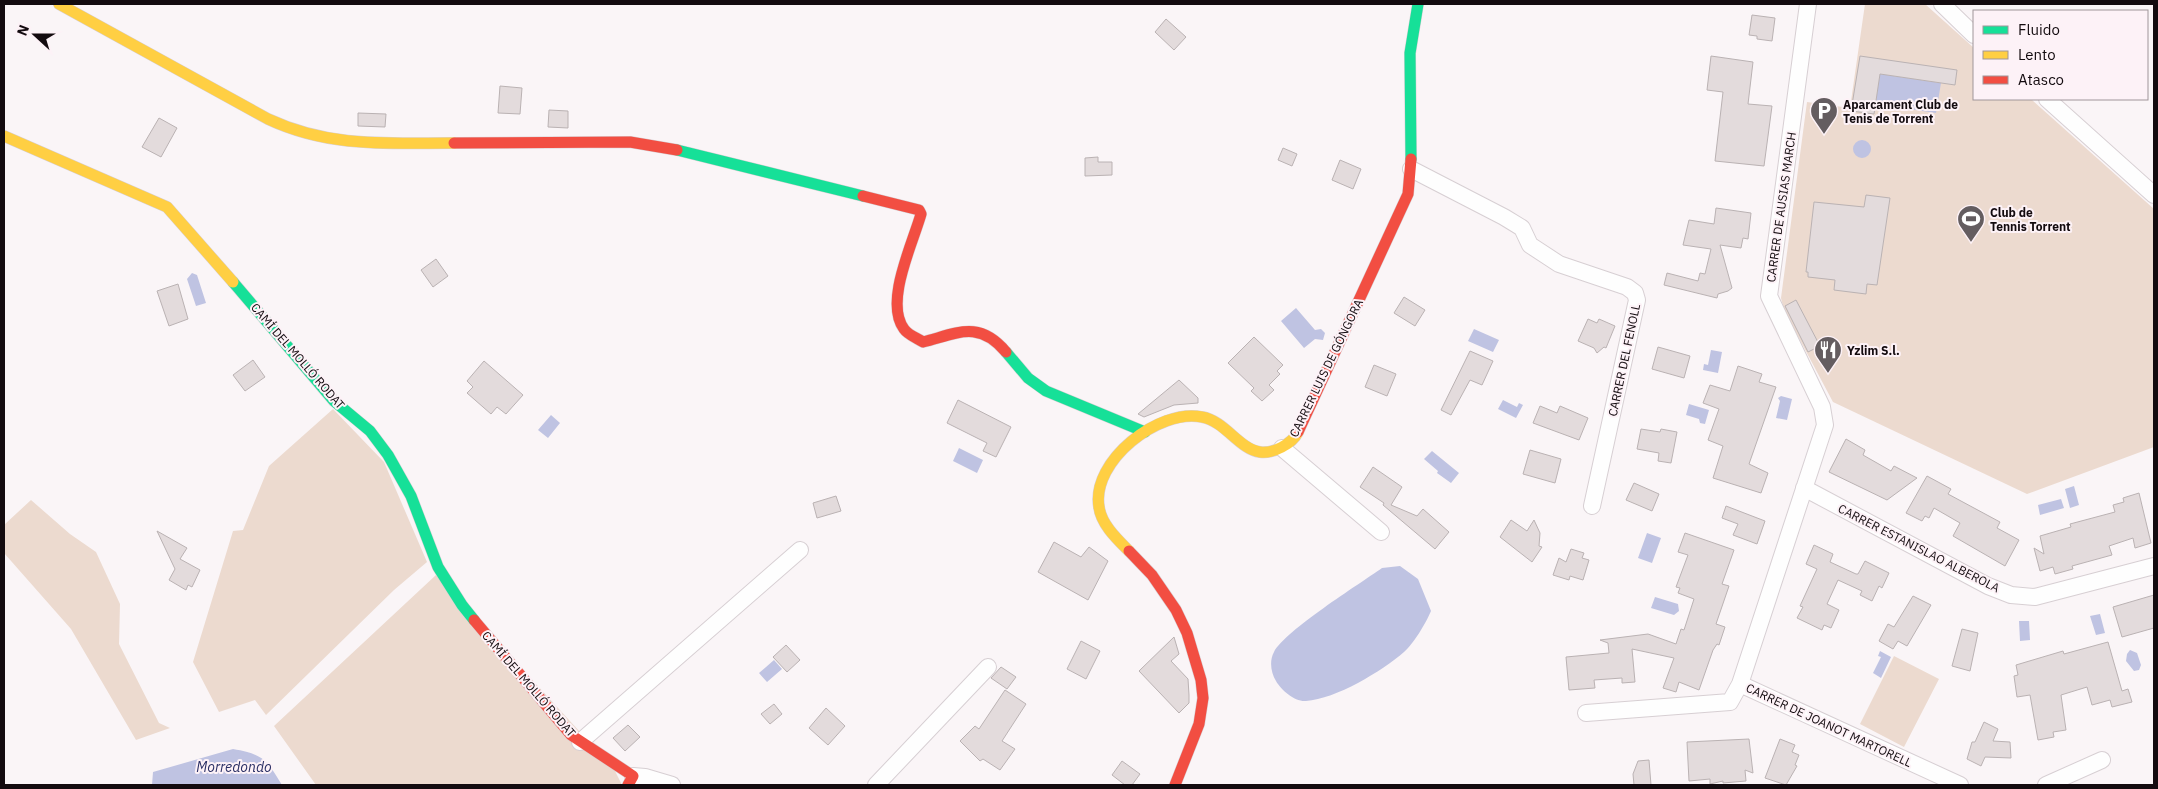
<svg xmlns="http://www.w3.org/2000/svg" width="2158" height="789" font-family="'IBM Plex Sans',sans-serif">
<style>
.green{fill:#ecdacf}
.water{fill:#bfc3e2}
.building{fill:#e3dbdc;stroke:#bab2b3}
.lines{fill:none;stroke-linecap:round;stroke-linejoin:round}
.street-casing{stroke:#d7cfd3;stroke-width:18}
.fast-casing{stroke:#d7cfd3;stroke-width:12}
.slow-casing{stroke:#d7cfd3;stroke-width:12}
.jam-casing{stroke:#d7cfd3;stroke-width:12}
.street{stroke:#fefefe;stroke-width:16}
.fast{stroke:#16e098;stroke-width:11}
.slow{stroke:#ffcf43;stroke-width:11}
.jam{stroke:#f24e42;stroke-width:11}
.labels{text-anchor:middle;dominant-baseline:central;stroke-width:4;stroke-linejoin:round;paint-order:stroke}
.poi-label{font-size:12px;font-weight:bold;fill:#130b0f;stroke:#fdf2f7;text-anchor:start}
.street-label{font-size:12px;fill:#130b0f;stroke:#fdf2f7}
.water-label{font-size:14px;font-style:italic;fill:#2a2f64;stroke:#fdf2f7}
</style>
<rect width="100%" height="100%" fill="#faf5f7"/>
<path class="green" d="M1865,4H1925L1974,48V99H2031L2154,209V447L2027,494L1833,402L1784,310L1781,298L1807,102L1850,108Z
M333,409L384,462L427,562L394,590L266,715L255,700L219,712L193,662L233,531L243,530L269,466Z
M31,500L70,534L96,552L120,604L119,644L159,723L170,728L136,740L71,629L4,553V525Z
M436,575L614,769L622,785H316L274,726Z
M1894,656L1939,679L1904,747L1860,724Z"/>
<path class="water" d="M1880,74L1941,83L1936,113L1875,104Z
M1853 149a9 9 0 1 1 18 0a9 9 0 1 1-18 0Z
M192,273L197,275L206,303L196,306L187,279Z
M1296,308L1315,330L1321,329L1325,333L1323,340L1315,339L1304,348L1281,321Z
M1474,329L1499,340L1493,352L1468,341Z
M1711,350L1722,352L1718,373L1703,370L1704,364L1708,365Z
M1781,396L1792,399L1787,420L1776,418L1780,401L1778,398Z
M1503,400L1517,407L1519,403L1523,405L1516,418L1498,409Z
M1689,404L1709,410L1705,424L1700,423L1699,419L1686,415Z
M551,415L560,423L548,438L538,430Z
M959,448L983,460L977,473L953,461Z
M1432,451L1459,473L1451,483L1437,473L1438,471L1424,459Z
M2074,486L2079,505L2070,508L2065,489Z
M2061,499L2064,508L2040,515L2038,505Z
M1647,533L1661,538L1652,563L1638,558Z
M1400,566L1418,579L1431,611C1426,623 1414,643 1404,652C1382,671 1336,699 1306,701C1295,702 1281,690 1276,681C1271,673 1269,661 1274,652C1286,630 1358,585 1382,568Z
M1655,597L1678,604L1679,611L1674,615L1651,608Z
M2100,614L2105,633L2096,635L2090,616Z
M2019,621H2029L2030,640L2020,641Z
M2130,650L2137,653L2141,665L2139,670L2134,671L2126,661L2127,654Z
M1880,651L1891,657L1881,678L1873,673L1881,657L1878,656Z
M774,660L782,669L767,682L759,673Z
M233,749C263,754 267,760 282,785H152L153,772Z"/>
<path class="building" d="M1752,15L1775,18L1772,41L1757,39V36L1749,35Z
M1166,19L1186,37L1174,50L1155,32Z
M1711,56L1753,62L1748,104L1772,106L1764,166L1715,161L1723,92L1707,90Z
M1860,56L1957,70L1955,85L1880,74L1874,114L1851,111Z
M500,86L522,88L520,114L498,113Z
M549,110L568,111V128L548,127Z
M358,113L386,114L385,127L358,126Z
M159,118L177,128L161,157L142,147Z
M1283,148L1297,154L1292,166L1278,160Z
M1098,157V162H1112V175L1085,176V158Z
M1340,160L1361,169L1353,189L1332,180Z
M1866,195L1890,198L1877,285L1867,284L1866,294L1834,290L1835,280L1808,277V272H1806L1814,202L1864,207Z
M1716,208L1751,213L1748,239L1743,238L1741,248L1720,245L1732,288L1728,291L1718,294L1717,298L1664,285L1667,273L1698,281L1700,273L1705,274L1711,249L1683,245L1689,220L1714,224Z
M436,259L448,276L433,287L421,270Z
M178,284L188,319L169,326L157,291Z
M1404,297L1425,310L1415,326L1394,313Z
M1796,300L1820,346L1808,352L1785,306Z
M1588,319L1597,323L1599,319L1615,326L1606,348L1604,347L1597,353L1594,348L1578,341Z
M1254,337L1283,365L1277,371L1280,374L1269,385L1274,390L1262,401L1251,391L1254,388L1228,363Z
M1658,347L1690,356L1684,378L1652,369Z
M1470,351L1493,361L1482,385L1470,380L1451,415L1441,410Z
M253,360L265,377L245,391L233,375Z
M484,361L523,395L506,414L497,407L491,414L467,393L473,387L467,381Z
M1374,365L1396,374L1387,396L1365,387Z
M1738,366L1762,374L1759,382L1776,387L1749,464L1768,473L1761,493L1713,478L1723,446L1708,440L1719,409L1703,403L1710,385L1730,391Z
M1179,380L1198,398V403L1174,405L1144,417L1138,414Z
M958,400L1011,427L996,457L983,451L987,443L947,423Z
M1540,406L1557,413L1560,406L1588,418L1579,440L1533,423Z
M1641,429L1660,432L1661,429L1677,432L1671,463L1658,461L1659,453L1637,449Z
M1846,439L1865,450L1863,455L1891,471L1894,466L1917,478L1887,500L1829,472Z
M1530,450L1561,459L1555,483L1523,474Z
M1373,467L1402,487L1391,505L1417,516L1423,509L1449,532L1435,549L1383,505L1384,503L1360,487Z
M1927,476L1951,489L1948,494L2000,522L1997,528L2019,540L2005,566L1953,536L1960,523L1934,508L1929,518L1925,516L1922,521L1906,513Z
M1634,483L1659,494L1652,511L1626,500Z
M2139,493L2151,543L2135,548L2133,538L2109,546L2112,555L2072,566L2073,569L2055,574L2053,567L2040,571L2034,548L2044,554L2040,536L2071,527L2070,524L2115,512L2113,505L2124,502L2123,498Z
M836,496L841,511L817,518L813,503Z
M1726,506L1765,521L1757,544L1733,535L1738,524L1722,518Z
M1511,520L1527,531L1534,520L1540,533L1539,546L1542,547L1532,562L1500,537Z
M157,531L187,548L180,559L200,570L192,587L188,585L186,590L169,580L175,569Z
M1685,533L1734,550L1722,584L1729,586L1716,624L1725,627L1719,645L1717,644L1713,650L1699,690L1679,682L1676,692L1663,688L1674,658L1632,649L1635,682L1622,683V678L1594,680L1595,688L1569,690L1566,657L1609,653L1608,643L1600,640L1648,634L1676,644L1681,629L1684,630L1694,599L1678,593L1680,588L1676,587L1688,555L1678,552Z
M1054,542L1081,557L1089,547L1108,561L1088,600L1038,572Z
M1814,545L1833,554L1830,562L1856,574H1858L1865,561L1889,573L1882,588L1879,586L1872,601L1860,595L1862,591L1838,580L1827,604L1839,610L1831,628L1824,625L1822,630L1797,618L1803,607L1800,606L1817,569L1806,564Z
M1571,549L1584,553L1582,558L1589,560L1583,580L1570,576L1569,580L1553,575L1559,558L1566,562Z
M2154,595V628L2122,637L2113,607Z
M1913,596L1931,605L1907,646L1898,641L1893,649L1879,641L1888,624L1894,627Z
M1962,629L1978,633L1970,671L1952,666Z
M1174,637L1179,654L1171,661L1188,679L1189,695V703L1179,713L1139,671Z
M1081,641L1100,651L1086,679L1067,669Z
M2108,642L2122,691L2128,689L2132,702L2112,707L2110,700L2092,705L2087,687L2061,695L2066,730L2053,732L2054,737L2038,740L2030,695L2017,697L2014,676L2018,675L2016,665L2063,651L2064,654Z
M786,645L800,660L787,672L773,657Z
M1001,667L1016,677L1007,689L991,678Z
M1005,690L1026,704L1002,741L1015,749L1000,770L983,759L980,761L960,741L975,726L979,729Z
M774,704L782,714L770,724L761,714Z
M826,708L845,726L828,745L809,728Z
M1984,722L1998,729L1993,741L2010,742L2011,758L1985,757L1981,766L1967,759L1972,742H1975Z
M628,725L640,737L625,751L613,738Z
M1749,739L1753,773L1745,770L1746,781L1723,783V781L1710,784V779L1689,781L1687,742Z
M1780,739L1795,745L1792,752L1799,755L1795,765L1797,766L1786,785L1765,778Z
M1649,760L1651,785H1634L1633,774L1638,761Z
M1122,761L1140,774L1132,785H1125L1112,775Z"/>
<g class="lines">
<defs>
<path id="street" d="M1942,4L1974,35
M2047,99L2154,195
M1411,169L1504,217L1522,228L1530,245L1559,264L1627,287L1635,293L1637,300L1592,506
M1282,448L1381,532
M1804,488L1988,586L2011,595L2035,597L2154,566
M1740,684L1960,785
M1586,713L1730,702L1740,684L1825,425L1822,407L1769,296L1808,4
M580,742L800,550
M633,776L645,777L672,785
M876,785L988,667
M2046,785L2102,760"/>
<path id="fast" d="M677,150L863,196
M1411,159L1410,53L1418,4
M233,282L334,401L370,431L388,455L411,496L438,567L462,605L474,620
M1006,352L1028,378L1046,391L1145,432"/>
<path id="slow" d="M59,4L268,119C330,148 388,143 454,143
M4,136L167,207L233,282
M1129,551C1117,539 1101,524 1099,507C1091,461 1159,408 1202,417C1225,421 1239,449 1260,452C1273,454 1292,444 1298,432"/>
<path id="jam" d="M454,143L630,142L677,150
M863,196L919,210L921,214C913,243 884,302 904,329C908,335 917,338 923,342C958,333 979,320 1006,352
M1298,432L1408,194L1411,159
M1129,551L1152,575L1176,610L1187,633L1201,680L1203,698L1199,724L1175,785
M474,620L571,735L633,776L628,785"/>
</defs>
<use href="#street" class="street-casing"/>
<use href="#fast" class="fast-casing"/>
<use href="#slow" class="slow-casing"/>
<use href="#jam" class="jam-casing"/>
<use href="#street" class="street"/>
<use href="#fast" class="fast"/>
<use href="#slow" class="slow"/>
<use href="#jam" class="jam"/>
</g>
<defs>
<symbol id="parking-pin" viewBox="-11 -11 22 30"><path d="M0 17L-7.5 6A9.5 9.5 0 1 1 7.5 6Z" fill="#645d60" stroke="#fdf2f7"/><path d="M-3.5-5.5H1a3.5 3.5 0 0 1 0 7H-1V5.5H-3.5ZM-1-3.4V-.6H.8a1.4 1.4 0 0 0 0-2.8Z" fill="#fff"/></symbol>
<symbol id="stadium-pin" viewBox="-11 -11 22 30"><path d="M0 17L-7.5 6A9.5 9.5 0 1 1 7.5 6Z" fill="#645d60" stroke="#fdf2f7"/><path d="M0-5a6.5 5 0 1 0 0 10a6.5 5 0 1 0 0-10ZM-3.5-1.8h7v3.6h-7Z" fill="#fff"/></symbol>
<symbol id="restaurant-pin" viewBox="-11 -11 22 30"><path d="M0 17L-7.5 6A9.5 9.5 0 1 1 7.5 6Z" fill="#645d60" stroke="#fdf2f7"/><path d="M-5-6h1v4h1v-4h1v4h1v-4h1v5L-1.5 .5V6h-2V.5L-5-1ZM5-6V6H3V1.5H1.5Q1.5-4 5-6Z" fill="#fff"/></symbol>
</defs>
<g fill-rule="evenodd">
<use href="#parking-pin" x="1808" y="95" width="32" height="43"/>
<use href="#stadium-pin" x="1955" y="203" width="32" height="43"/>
<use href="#restaurant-pin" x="1812" y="334" width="32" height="43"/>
</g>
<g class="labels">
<g class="poi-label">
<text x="1843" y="104">Aparcament Club de<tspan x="1843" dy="14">Tenis de Torrent</tspan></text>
<text x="1990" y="212">Club de<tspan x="1990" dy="14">Tennis Torrent</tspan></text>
<text x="1847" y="350">Yzlim S.l.</text>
</g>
<g class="street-label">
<text transform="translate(1781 207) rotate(-82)">CARRER DE AUSIAS MARCH</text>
<text transform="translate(298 356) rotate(49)">CAMÍ DEL MOLLÓ RODAT</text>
<text transform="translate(1624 360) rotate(-78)">CARRER DEL FENOLL</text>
<text transform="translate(1326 368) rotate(-64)">CARRER LUIS DE GÓNGORA</text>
<text transform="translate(1919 548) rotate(27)">CARRER ESTANISLAO ALBEROLA</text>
<text transform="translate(529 684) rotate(49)">CAMÍ DEL MOLLÓ RODAT</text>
<text transform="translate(1829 725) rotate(25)">CARRER DE JOANOT MARTORELL</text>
</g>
<g class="water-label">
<text x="234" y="767">Morredondo</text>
</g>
</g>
<rect width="2158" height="789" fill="none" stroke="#130b0f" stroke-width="10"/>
<rect x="1973" y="10" width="175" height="90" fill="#fdf2f7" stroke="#9f969a"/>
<rect x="1983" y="26" width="25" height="8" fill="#16e098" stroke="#9f969a"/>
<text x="2018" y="35" font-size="15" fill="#130b0f">Fluido</text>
<rect x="1983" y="51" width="25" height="8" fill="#ffcf43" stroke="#9f969a"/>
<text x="2018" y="60" font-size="15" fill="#130b0f">Lento</text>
<rect x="1983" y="76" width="25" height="8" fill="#f24e42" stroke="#9f969a"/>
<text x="2018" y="85" font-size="15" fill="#130b0f">Atasco</text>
<g transform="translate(35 35) rotate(291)" stroke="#fdf2f7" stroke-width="4" paint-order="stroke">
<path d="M0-4L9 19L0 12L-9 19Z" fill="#130b0f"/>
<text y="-8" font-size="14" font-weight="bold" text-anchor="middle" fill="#130b0f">N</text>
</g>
</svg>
